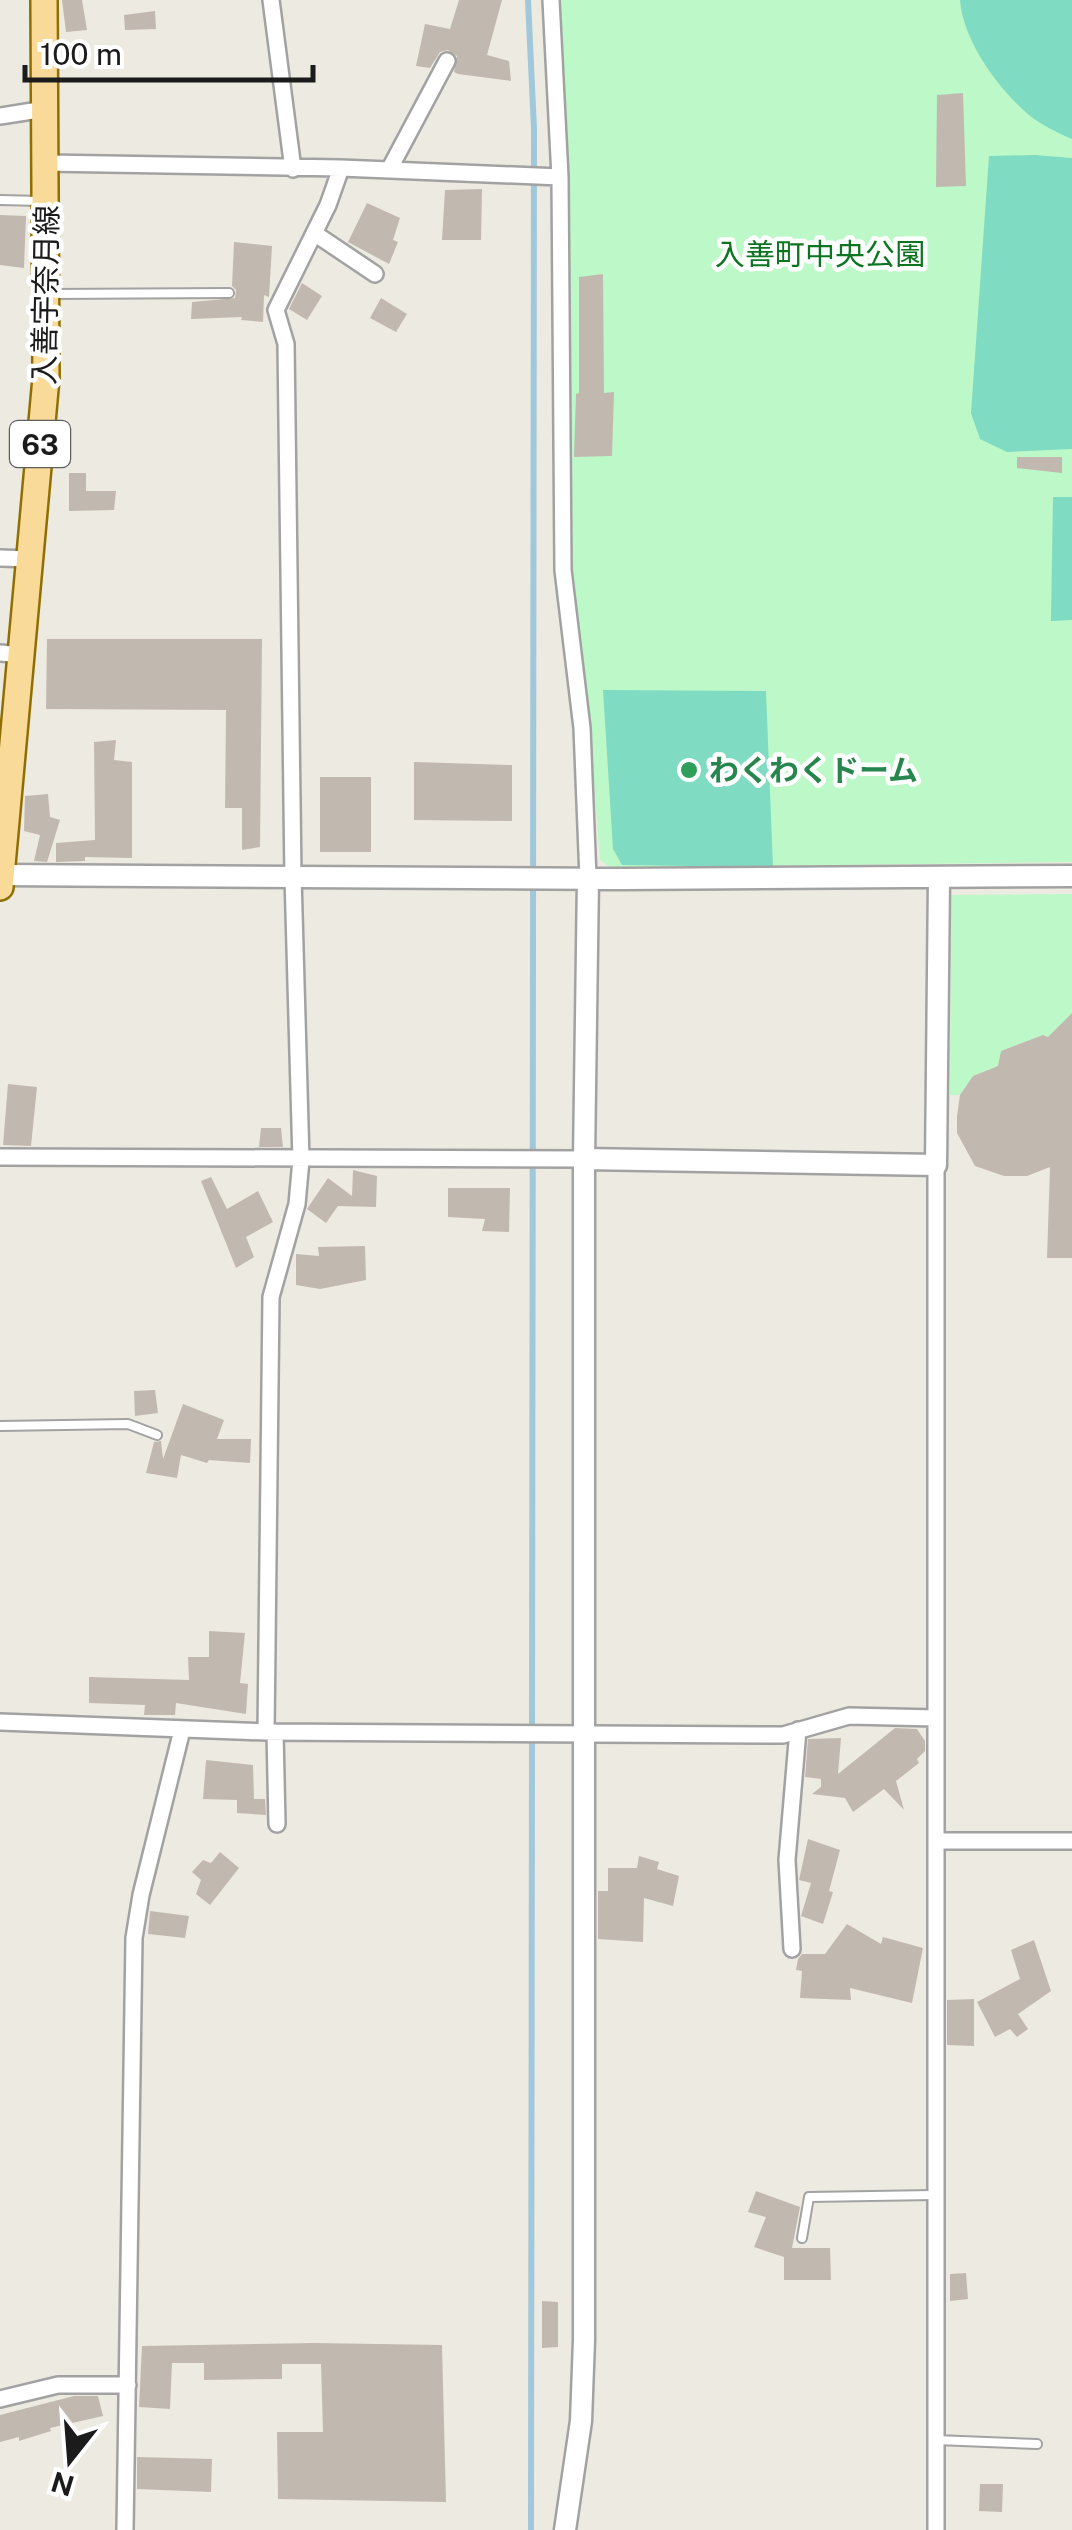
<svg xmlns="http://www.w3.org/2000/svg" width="1072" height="2530" font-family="'Public Sans','Noto Sans JP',sans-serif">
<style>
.park{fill:#bdf8c8}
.pitch{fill:#7fdbc1}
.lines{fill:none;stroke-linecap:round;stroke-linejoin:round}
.stream{stroke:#a1c7da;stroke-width:6}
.building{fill:#c1b9b0}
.service-casing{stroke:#a2a2a2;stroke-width:12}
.minor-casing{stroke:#a2a2a2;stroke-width:20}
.tertiary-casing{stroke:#a2a2a2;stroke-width:25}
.primary-casing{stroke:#8f6f03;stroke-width:30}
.service{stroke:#fff;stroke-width:8}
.minor{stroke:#fff;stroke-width:15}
.tertiary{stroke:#fff;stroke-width:20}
.primary{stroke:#f9da99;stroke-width:25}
.leisure-dot{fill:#2e9e5b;stroke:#fff;stroke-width:4}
.labels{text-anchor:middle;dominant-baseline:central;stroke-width:9;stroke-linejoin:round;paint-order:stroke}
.shield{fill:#fff;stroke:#5f5f5f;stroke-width:2.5}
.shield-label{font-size:28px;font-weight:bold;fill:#1b1b1b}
.park-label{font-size:30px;fill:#0d7521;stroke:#fff}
.street-label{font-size:30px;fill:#1b1b1b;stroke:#fff}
.leisure-label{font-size:30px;font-weight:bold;fill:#27864d;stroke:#fff;text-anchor:start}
</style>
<rect width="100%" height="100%" fill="#edeae1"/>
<path class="park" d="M561,0H1072V862L611,868L600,860L586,678L571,568Z
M1072,894V1013L1057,1042L1043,1035L1002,1051L998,1066L973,1076L960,1095H950L951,895Z"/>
<path class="pitch" d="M960,0H1072V139C1058,133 1042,125 1030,116C999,90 963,41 960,0Z
M1035,155L1072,158V449L1007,452L980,439L971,413L989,156Z
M1053,497H1072V620L1051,621Z
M603,690L766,691L773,867L622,865L613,849Z"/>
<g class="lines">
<path class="stream" d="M528,0L534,129L531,2530"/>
</g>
<path class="building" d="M62,0H82L87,30L66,32Z
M459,0H502L487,55L509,61L511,81L458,74L454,72L457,56L448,50L440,52L430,68L416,66L425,24L450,29Z
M155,11L156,29L125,30L124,15Z
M963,93L966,186L936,187L937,95Z
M482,189L481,240H442L445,190Z
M367,203L400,218L393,240L398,242L389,264L348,242Z
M0,215L26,216L24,268L0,265Z
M234,242L272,246L269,297L264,295L263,322L241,320L242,317L191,319L192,302L235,298L236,290L232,286Z
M603,274L604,393L614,392L612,456L574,457L576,394L579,393V277Z
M302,283L322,296L307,320L289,309Z
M381,298L407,314L396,332L370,318Z
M1017,457H1062V473L1017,468Z
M69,473H86V491H116L114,510L69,511Z
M47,639H262L260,847L242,850V808H225L226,710L46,709Z
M116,740L114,760L132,762V858L85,857V861L56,862V843L95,840L94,742Z
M414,762L512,765V821L414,820Z
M320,777H371V852H320Z
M48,794L50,817L60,820L47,862L34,861L40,835L24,831L25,796Z
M1072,1013V1258H1047L1050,1167L1027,1176H1004L975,1166L957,1133V1116L960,1095L973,1076L998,1066L1001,1051L1043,1035L1048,1037Z
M8,1084L37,1087L31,1146L3,1145Z
M261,1128H281L283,1147H259Z
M353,1170L377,1176L376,1207L338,1206L326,1223L307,1209L328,1178L352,1196Z
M211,1177L227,1209L258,1191L273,1222L246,1237L254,1257L236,1268L201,1181Z
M448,1188H510L509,1232L482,1231L485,1219L448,1217Z
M365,1246L366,1280L320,1289L296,1285V1254L319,1256L318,1247Z
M155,1390L158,1413L135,1416L134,1391Z
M183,1404L224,1420L217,1439H251L250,1463L209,1460L207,1463L181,1455L177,1478L146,1473L154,1442L161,1441L163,1459Z
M209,1631L245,1633L240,1683L248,1684L246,1714L176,1703L175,1715H144L145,1705L89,1703V1677L189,1680L188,1657H209Z
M895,1728L917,1729L925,1741V1751L917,1759L919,1763L896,1781L904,1810L884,1789L853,1812L845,1798L812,1794L821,1787V1779L805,1777L808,1739L841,1738L838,1774Z
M206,1760L253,1765L254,1799H265L266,1815L237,1813V1800L203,1799Z
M808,1839L840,1850L829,1891L833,1892L823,1924L801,1916L811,1883L799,1880Z
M220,1852L239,1868L210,1905L196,1894L201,1880L192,1872L203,1860L211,1863Z
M639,1856L659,1862L657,1869L679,1876L673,1906L644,1898L643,1942L598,1939V1891H608V1868H637Z
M150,1911L189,1916L185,1938L148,1934Z
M847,1924L881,1944L883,1937L923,1948L912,2003L850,1988L851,2000L800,1998L802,1971L796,1970L798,1959L802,1954H825Z
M1034,1940L1051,1991L1018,2014L1028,2029L1017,2037L1010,2029L995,2037L977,2002L1020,1979L1011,1950Z
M974,1999V2046L947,2045V2000Z
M756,2191L800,2207L792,2248H830L831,2280H784V2257L754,2247L766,2217L748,2212Z
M966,2273L968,2299L950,2301V2274Z
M542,2301L558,2302V2347L542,2348Z
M315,2343L442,2345L446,2502L278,2499L277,2432H323L321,2364H282V2379L204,2380V2363H172L170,2409L139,2407L142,2346Z
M74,2396H98L103,2416L50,2428L51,2431L19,2441V2437L0,2442V2415Z
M137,2457L212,2459L211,2492L137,2489Z
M980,2484H1003L1002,2512L979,2511Z"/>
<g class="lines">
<defs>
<path id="service" d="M0,200L41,201
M50,294L229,293
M0,1426L128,1424L157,1435
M802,2238L809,2197L934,2195
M936,2440L1037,2444"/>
<path id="minor" d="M271,0L293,169
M551,0L560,177L563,570L582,728L588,878
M0,116L45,109
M46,163L341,168L560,177
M389,170L447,61
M314,233L375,274
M0,558L30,559
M0,653L23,655
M0,1157L584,1159
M936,1165V2530
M0,1722L266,1732L783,1735L849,1716L936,1718
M266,1732L271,1297L297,1204L301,1160L293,877L286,344L276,310L328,205L341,168
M275,1732L277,1824
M938,1841H1072
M792,1949L787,1860L798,1730
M0,2399L58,2385H128
M125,2530L134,1938L141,1895L182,1730"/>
<path id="tertiary" d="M1,875L623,879L1072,876
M584,1159L936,1165L939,877
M565,2530L581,2421L584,2340V1159L588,878"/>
<path id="primary" d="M0,887L46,378L44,0"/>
</defs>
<use href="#service" class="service-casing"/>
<use href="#minor" class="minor-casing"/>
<use href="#tertiary" class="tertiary-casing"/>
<use href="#primary" class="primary-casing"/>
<use href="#service" class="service"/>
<use href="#minor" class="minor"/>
<use href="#tertiary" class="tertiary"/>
<use href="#primary" class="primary"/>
</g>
<circle class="leisure-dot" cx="689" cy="770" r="10"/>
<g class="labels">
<rect class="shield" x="10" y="421" width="60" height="46" rx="8"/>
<g class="shield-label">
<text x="40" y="444">63</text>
</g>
<g class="park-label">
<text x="820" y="254">入善町中央公園</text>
</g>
<g class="street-label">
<text transform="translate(45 295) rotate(-89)">入善宇奈月線</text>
</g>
<g class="leisure-label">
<text x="709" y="770">わくわくドーム</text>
</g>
</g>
<g transform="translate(70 2460) rotate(197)" stroke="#ffffff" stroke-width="8" paint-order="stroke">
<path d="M0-8L18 38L0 25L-18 38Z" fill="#1b1b1b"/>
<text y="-15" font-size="28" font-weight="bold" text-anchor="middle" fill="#1b1b1b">N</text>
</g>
<path d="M25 65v15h288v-15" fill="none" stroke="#1b1b1b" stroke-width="5"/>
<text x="40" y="65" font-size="30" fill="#1b1b1b" stroke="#ffffff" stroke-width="8" paint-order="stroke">100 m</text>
</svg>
